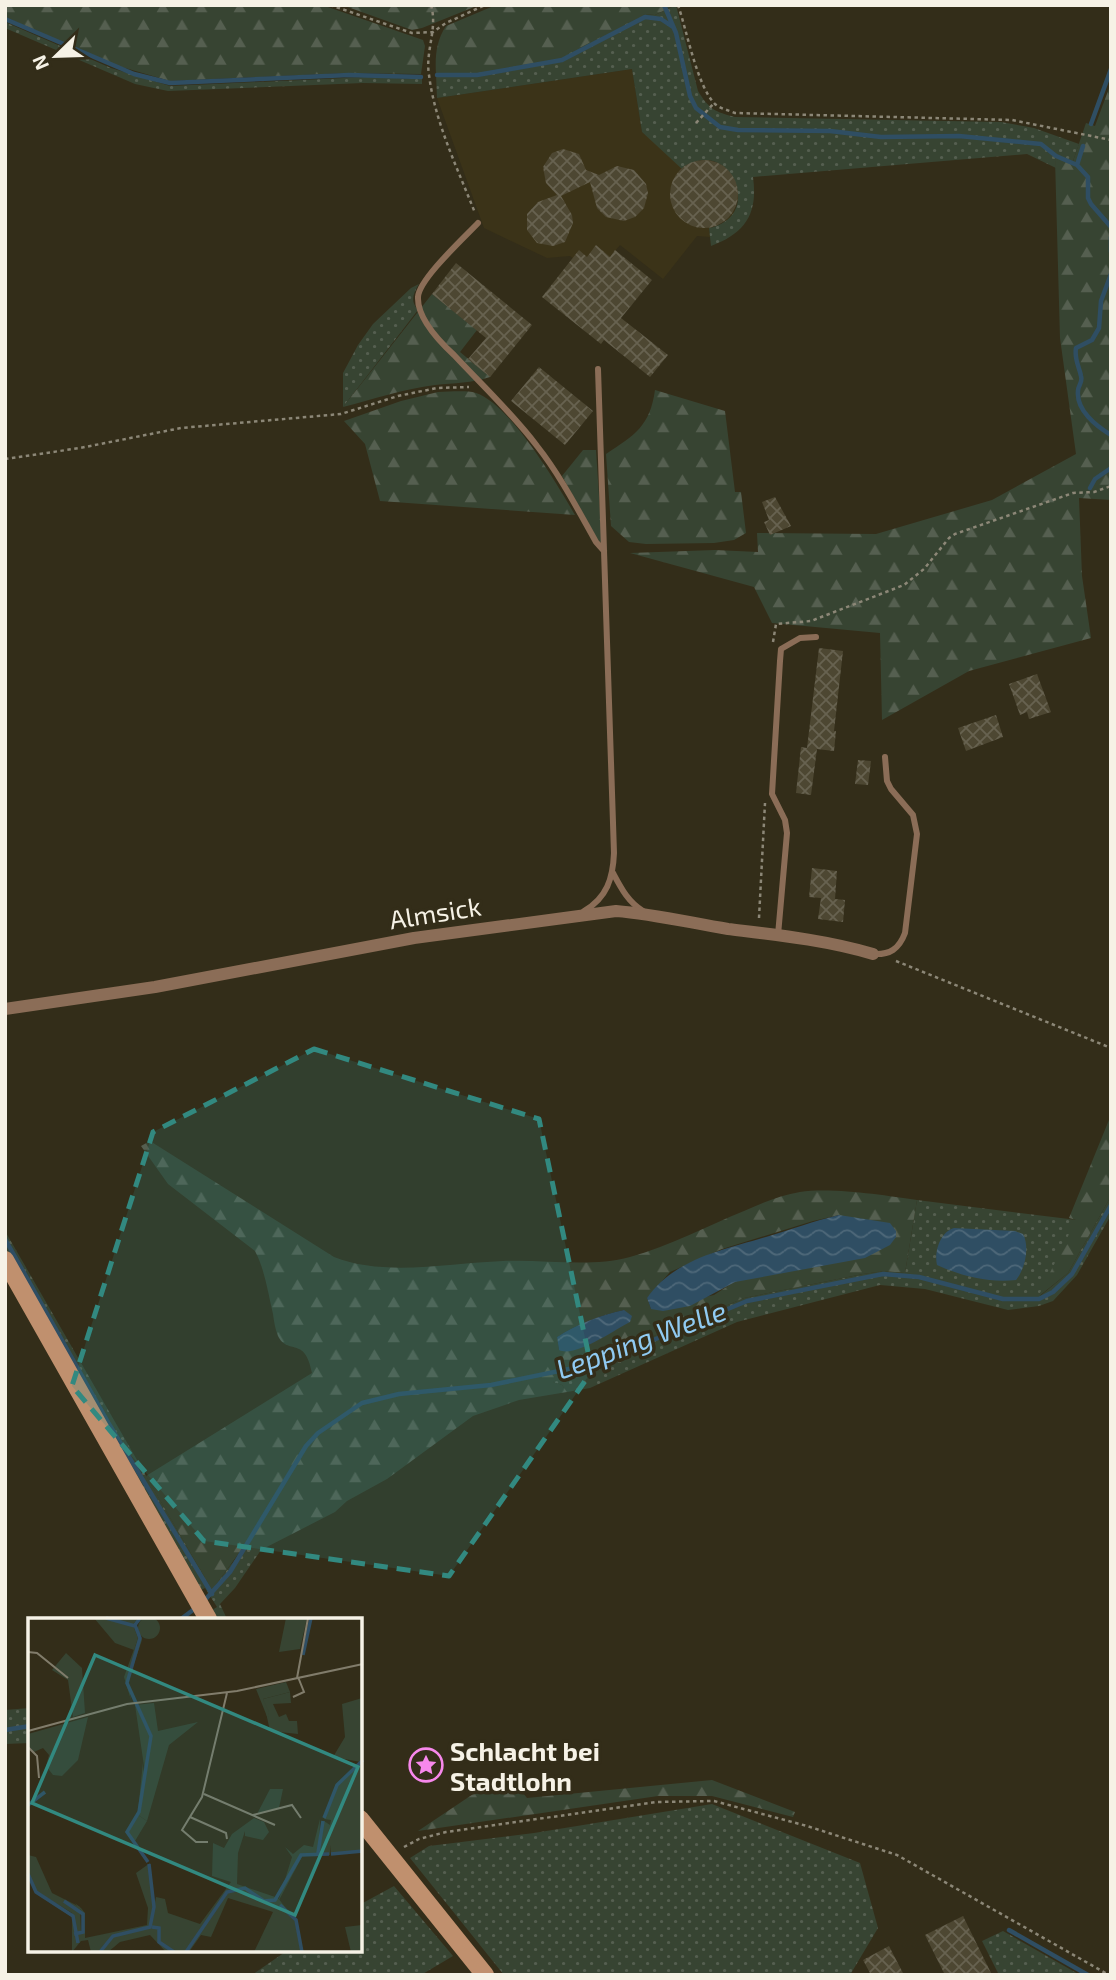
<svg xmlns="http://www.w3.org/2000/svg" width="1116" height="1980" font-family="'Exo 2',sans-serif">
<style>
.built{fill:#3b3318}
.grass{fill:url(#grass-dots)}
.forest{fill:url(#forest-firs);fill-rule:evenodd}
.water{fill:url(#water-waves)}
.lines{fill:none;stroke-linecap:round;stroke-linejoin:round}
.stream{stroke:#2f4e63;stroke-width:4.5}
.building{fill:url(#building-cross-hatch)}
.path{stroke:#8c8777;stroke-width:2.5;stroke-dasharray:3.5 3.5;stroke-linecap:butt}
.lane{stroke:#8b6d57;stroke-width:6}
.street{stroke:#8b6d57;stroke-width:12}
.secondary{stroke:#c0906e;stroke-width:18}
.marked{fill:#328980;fill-opacity:0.2;stroke:#328980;stroke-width:5;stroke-dasharray:14 9;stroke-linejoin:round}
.labels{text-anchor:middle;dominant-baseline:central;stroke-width:7;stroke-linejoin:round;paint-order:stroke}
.street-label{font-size:26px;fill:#f6f2e6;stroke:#332d19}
.poi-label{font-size:26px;font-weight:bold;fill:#f6f2e6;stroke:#332d19;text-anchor:start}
.water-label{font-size:28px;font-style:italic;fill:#90caf1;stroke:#332d19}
.inset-river{fill:none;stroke:#2f4e63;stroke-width:3.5}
.inset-road{fill:none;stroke:#817c6b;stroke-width:2}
.view{fill:#328980;fill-opacity:0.15;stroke:#328980;stroke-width:3.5}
.inset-edge{fill:none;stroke:#f6f2e6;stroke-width:3.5}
</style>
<defs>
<pattern id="grass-dots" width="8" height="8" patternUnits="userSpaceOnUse" patternTransform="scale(1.75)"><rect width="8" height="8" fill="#374432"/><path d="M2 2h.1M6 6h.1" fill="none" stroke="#555f50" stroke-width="1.8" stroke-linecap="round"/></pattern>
<pattern id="forest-firs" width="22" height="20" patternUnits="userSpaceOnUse" patternTransform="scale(1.75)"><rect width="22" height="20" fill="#374432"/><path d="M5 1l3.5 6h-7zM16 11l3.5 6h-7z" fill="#555f50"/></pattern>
<pattern id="water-waves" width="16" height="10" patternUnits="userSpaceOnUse" patternTransform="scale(1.75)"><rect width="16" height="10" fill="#2f4e63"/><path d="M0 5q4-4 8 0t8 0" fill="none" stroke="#4e6879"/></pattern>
<pattern id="building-cross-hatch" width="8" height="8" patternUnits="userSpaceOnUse" patternTransform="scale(1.75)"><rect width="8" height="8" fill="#4d4732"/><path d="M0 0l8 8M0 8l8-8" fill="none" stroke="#676250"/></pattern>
</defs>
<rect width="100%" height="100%" fill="#332d19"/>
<path class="built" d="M632,69L642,132L686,165L702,160H710L718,163L731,173L735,180L739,196L734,212L729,219L709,229L710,237L697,236L663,279L620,245L594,276L570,256L547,258L484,228L437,98Z"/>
<path class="grass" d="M676,5L698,91C709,109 715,112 735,117L1001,122L1034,128L1079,144L1073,161L1055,159L1056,168L1027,154L753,177C758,213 746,233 711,246L709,228C767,216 728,133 682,169L642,132L632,69L437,98L436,74L477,73L645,14L655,15Z
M5,22L111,68L170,86L366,77L422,79V84L363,83L168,91L135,84L5,28Z
M419,284C413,294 410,301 418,310L343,407V373L358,345L373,324L411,288Z
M1111,1196V1215L1077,1275L1053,1301L1039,1306L1008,1310L925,1289L880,1285L737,1322L590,1388L567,1392L562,1385L552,1382L571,1373L573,1367L597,1360L744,1298L863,1274L884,1271L905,1273L917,1200L1077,1220L1040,1296L1068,1273Z
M5,1231L212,1590C225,1573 235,1555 254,1544L257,1551L261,1550L235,1588L220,1604L227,1619H213L209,1612L217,1607L205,1588L197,1592L5,1249Z
M30,1708V1743L5,1744V1710Z
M712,1804L860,1863L878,1928L850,1975H504L410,1858L429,1846L534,1833Z
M394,1886L453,1956L421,1975H252L288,1950H360L361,1904Z
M1003,1931L1080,1975H999L982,1941Z"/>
<path class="forest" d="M5,5H322L423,40L425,46L421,74L346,73L170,81L115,65L5,17Z
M342,5H479L422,28L412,30Z
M496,5H675L655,15L645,14L558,59L477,73L436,74C435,57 436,41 446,26Z
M1111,83V500L1079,498L1082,576L1091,638L969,671L882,720L880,633L772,623L754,587L630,553L715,550L758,552L757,533L876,534L992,500L1076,454L1060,338L1055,158L1073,161L1086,123L1095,126Z
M432,294L477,330L460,352L490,377C472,383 454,383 435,385C404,389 374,399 343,407Z
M655,390L725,411L735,492H741L746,533L734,540L714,543L646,544L629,542L611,526L606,454C635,435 650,426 655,390Z
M438,392C450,392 465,390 476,393C510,404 557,484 575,515L380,501L365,444L344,421L401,401Z
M583,450H596L602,542H599L562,476Z
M1111,1115V1196L1068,1273L1038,1297L1076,1220L1069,1218Z
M150,1141L334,1257C384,1277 450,1263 503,1261C544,1259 590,1268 630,1257C670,1246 707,1226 744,1211C762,1203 781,1195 800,1192C831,1187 884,1195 917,1200L905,1273L884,1271L863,1274L744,1298L597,1360L573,1367L571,1373L553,1382L562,1385L567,1392L519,1400L473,1416L387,1479L347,1501L335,1512L257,1552L253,1545L239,1553L212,1590L146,1476L312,1373C305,1335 288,1356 278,1336C275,1329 274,1321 273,1314C268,1293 265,1270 255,1251L168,1184L141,1146ZM839,1215L714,1295L651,1309L647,1298L670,1272L722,1249L813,1221ZM624,1310L559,1350L557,1337C577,1324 601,1315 624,1310Z
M506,1772L527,1798L712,1780L795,1812L793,1817L712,1796H658L418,1831Z"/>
<path class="water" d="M839,1215L890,1223L896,1231V1237L890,1245L865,1258L735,1282L690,1306L663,1311L651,1309L647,1298C674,1259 723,1250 766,1237C790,1230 813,1221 839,1215Z
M954,1228L1015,1231L1023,1234C1030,1247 1025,1269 1016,1280C989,1283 961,1276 937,1265C934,1252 940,1232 954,1228Z
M624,1310L632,1316L630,1322C614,1330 575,1358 559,1350L557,1337C577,1324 601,1315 624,1310Z"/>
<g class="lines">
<path class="stream" d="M664,5L676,33L690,96L696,108L720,127L738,130L830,131L881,137L959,136L1041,144L1056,156L1077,165L1088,177V198L1091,204L1111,227
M5,19L134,74L170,83L349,75L421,77
M437,75H477L562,60L645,17L661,19L673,27
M1091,124L1111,69
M1077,165L1083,146
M1111,237V252
M1111,274L1101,301L1099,328L1092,340L1076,348C1074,359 1079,366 1081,376C1083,383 1078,385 1078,391C1076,410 1096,426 1111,435
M1090,488L1095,479L1111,468
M5,1239L109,1424L212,1594
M204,1601L230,1572L306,1446L318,1433L362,1403L399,1394L491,1385L598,1363L747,1301L883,1274L919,1277L1003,1299H1039L1053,1292L1072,1274L1111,1205
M181,1619L197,1607
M5,1730L30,1726
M1009,1930L1088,1975"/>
</g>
<path class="building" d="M563,149L579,154L586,170L599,175L617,166L634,170L646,184L648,193L644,208L635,217L624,221L606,217L597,208L590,182L561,196L572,215L573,223L565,242L553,246L537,243L527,230V214L538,202L557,195L546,183L543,167L552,153Z
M670 194a34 34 0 1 1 68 0a34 34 0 1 1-68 0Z
M596,245L610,257L615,250L652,280L621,318L668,355L650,377L604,340L601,344L542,297L579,250L587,257Z
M456,263L532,325L490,377L468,359L486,338L432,294Z
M539,367L593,411L565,445L511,401Z
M775,497L791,526L770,535L764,522L769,520L762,502Z
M819,648L843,651L834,731H836L834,751L817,749L811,795L796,793L801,747L807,748Z
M1037,674L1051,712L1029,719L1027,712L1020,715L1009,684Z
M996,715L1003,737L966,751L958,728Z
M858,760L871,761L868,785L855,784Z
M812,868L837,871L835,899L845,900L843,922L818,919L821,898L809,897Z
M963,1916L992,1975H945L925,1935Z
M889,1946L904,1975H871L863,1960Z"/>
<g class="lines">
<path class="path" d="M330,5L412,33L433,32L446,23L485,5
M431,5C438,29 425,51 429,75C435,123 458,169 475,213
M678,5C687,31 697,86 715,104C721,109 728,110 735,113L1012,120L1111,140
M696,123L714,103
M5,459L80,448L181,428L341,414L398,396L437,388L469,387
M773,642L776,624L811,621L904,585L924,569L949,538L955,534L1073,493L1094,492L1111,486
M759,918L765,803
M896,961L1111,1048
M404,1847L419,1839L446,1832L657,1802L714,1801L807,1826L897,1855L1109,1975"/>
<path class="lane" d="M478,223C465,237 419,279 418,297C417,319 440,342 454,355C482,385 513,414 537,446C560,475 578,510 596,542L604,551
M613,873C621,888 628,902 643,911
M584,911C607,898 613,878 614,853L598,369
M778,935L787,833L785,820L772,794L780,661L781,649L800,638L816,637
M873,954C890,955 899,949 905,933L917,834L913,815L891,789L887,781L885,757"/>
<path class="street" d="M5,1009L155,987L414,938L616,911C654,914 691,923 728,929C777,935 826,940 873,954"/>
<path class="secondary" d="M5,1260L208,1619
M360,1819L485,1975"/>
</g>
<path class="marked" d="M314,1049L539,1119L592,1371L449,1576L204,1541L72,1386L153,1132Z"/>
<defs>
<symbol id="sight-ring" viewBox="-11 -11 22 22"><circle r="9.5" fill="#332d19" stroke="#f788ec" stroke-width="1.5"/><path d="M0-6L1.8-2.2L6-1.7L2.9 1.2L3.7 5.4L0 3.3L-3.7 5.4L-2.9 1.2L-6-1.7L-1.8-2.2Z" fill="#f788ec"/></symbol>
</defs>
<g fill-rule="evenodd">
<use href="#sight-ring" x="407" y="1746" width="38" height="38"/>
</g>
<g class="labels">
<g class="street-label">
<text transform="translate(435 912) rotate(-9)">Almsick</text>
</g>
<g class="poi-label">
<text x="450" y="1750">Schlacht bei<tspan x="450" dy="30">Stadtlohn</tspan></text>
</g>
<g class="water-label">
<text transform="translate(641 1339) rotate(-20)">Lepping Welle</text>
</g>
</g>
<g transform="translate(28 1618)">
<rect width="334" height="334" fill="#332d19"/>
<path d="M110,0H116L108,7L114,22L100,64L103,82L96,59L110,20L105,7ZM258,0H279L272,31L251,34ZM38,35L54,50L57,95L45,99L40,62L24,52ZM262,74L263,85L245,86L251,99L258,96L261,103H269L270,116L242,113L235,81ZM60,99L50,142L34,158L25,157L18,148L21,137L15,130L6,134L0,128V116ZM115,144L116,174L110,197L119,203L107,223L100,216L119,245L98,215L110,193ZM292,201L291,238L275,237L250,284L264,239L257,229L265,236L276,227L285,229ZM0,237L8,239L24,275L52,289L53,315L46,316L44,295L8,273L0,254ZM122,245L126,290H120L108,255ZM334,307V334H323L317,309Z" fill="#374432"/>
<path d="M110 10a11 11 0 1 1 22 0a11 11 0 1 1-22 0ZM66,0L109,1L105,7L110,20L106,32L87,25ZM258,64L262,74L235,81L241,94L240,101L228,71ZM334,80V233L303,237L302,227V237L291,238L293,208L296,203L302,207L303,202L296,201L310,167L333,144L305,139L317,119L314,86ZM126,85L130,113L170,104L141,127L119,203L110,197L116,148L107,87ZM242,171H255L251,190L229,196ZM226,200L236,204L241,214L235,222L217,218V213L210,235L209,266L250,280L267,302L274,334H226L245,294L200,280L183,319L173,317L161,334H138L122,317L92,324L80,334H63L60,322L53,323L44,334V299L7,275L43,295L46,300V317L55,313L54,294L47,285L53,290L57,295V320L119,307L120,290H126L128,279L137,281L140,295L172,306L203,264L184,258L185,225L196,230L204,216Z" fill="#374432"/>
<path class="inset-river" d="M78,0L107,8M112,0L107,7L112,20L99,65L123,118L111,194L99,214L120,244M275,37L283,0M0,187L17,174M296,200L309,167L335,142M290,235L295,203M303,236L335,233M0,256L8,274L45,298L50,325M36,283L55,296V314L46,316M252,287L268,302L274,334M124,309L131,310V324L146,334M72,334L85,318L122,309L126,289L121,246M158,334L199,274L217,270L236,283L247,282L273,237L301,236"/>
<path class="inset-road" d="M0,34L9,35L40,60M269,60L280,0M265,79L276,74L270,59M0,113L99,86L209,73L335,46M0,129L9,138L11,160M176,176L247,207M225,197L264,187L273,200M162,199L198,215L199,221M180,224H168L154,212L174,179L199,75"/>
<path class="view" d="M67,37L330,149L267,297L4,185Z"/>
<rect width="334" height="334" class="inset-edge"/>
</g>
<rect width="1116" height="1980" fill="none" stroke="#f6f2e6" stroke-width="14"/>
<g transform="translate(56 56) rotate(247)" stroke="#332d19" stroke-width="5" paint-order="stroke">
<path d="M0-5L12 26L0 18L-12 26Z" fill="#f6f2e6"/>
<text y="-10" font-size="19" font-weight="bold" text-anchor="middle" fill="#f6f2e6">N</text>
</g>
</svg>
